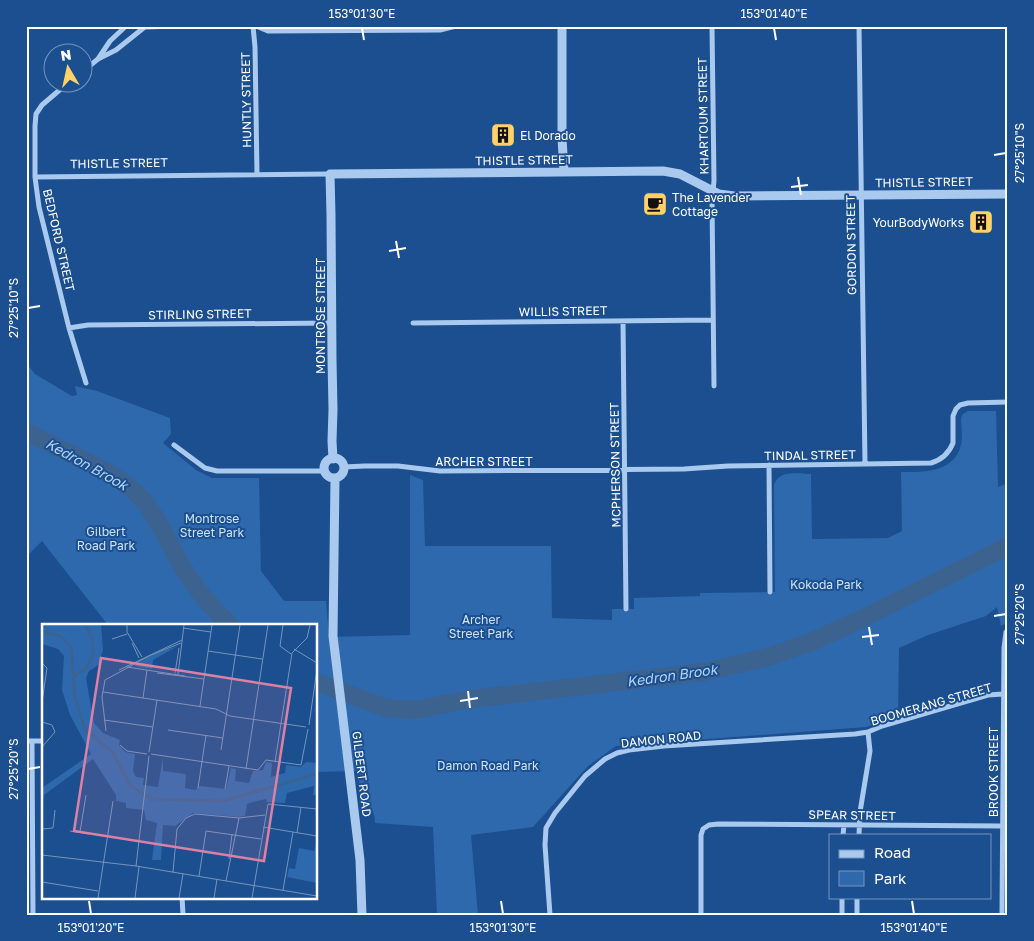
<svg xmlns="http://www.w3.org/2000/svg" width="1034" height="941" font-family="'Golos Text',sans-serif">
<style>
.green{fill:#2e69ad}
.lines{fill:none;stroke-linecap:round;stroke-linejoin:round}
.river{stroke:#3c6290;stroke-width:18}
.minor{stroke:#a9c9ee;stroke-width:5}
.tertiary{stroke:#a9c9ee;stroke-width:9}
.ticks{fill:none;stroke:#fff;stroke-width:2}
.labels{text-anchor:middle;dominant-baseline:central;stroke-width:4;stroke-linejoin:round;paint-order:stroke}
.street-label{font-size:12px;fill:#fff;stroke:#1b4f8f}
.poi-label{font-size:12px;fill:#fff;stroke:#1b4f8f;text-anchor:start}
.park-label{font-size:12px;fill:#cfe3fa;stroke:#1b4f8f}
.water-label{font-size:14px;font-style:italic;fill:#b5d3f5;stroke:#1b4f8f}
.inset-river{fill:none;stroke:#3c6290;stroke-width:2.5}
.inset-road{fill:none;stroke:#7695bc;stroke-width:1}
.view{fill:#dd80a5;fill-opacity:0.15;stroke:#dd80a5;stroke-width:2.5}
.inset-edge{fill:none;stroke:#fff;stroke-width:2.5}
.neatline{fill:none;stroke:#fff;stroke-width:2}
.ticks-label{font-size:12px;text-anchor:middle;fill:#fff}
</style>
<rect width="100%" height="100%" fill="#1b4f8f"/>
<path class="green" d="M26,363L35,374L72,396L77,395L75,386L97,391L170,418L171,434L163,443L196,470L212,478H259L261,571L284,601H326L329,637L410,635V475L423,480L425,546H551L552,618L612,620V609H634V598L700,596V593L775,592L774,485C779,469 798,474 811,474L812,539L888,538L902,531L901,472C924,472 954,473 961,445C963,437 961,427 961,418L963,414L968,411H996L998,487L1008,483V622L1001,626L997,607L986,616L928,635L899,648L898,716L866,727L616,746L588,766L533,827L471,835L478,915H437L433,827L375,823C375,813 372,808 363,802L357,771L316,772V625H108L42,541L26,557Z"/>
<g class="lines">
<path class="river" d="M26,431C61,452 102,464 133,490C157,511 169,546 186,573C197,590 215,611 230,625
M316,682L386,708L415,710L471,699L704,672L768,657L811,642L857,621L1008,546"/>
<path class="minor" d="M253,26L255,47L257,174
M256,26L268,31L440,30L456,26
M712,26L714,181L712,200L714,386
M859,26L865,464
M145,27L177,26
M98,59L110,41L126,26
M82,72L98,59L116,50L146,26
M69,82L42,105L36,114L35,126V177L39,207L69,328L86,383
M35,177L330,174
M623,321L626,609
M413,323L713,320
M69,328L88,325L332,323
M174,445L205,468L217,471H324
M769,465L770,592
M343,467L365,466H398L440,471L684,469L728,466L931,463C941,460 949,453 953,443V416L956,409L960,405L968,403L1008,402
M26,741H44
M32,741L33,915
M843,835L844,825
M859,835L860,812L870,751L868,732L882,726L988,695L1003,694
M182,897L183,915
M842,897V915
M550,915L545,845L546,828L555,813L585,776L605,759L617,753L629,750L664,746L855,734L868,732
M701,915V835L703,829L709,825L718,824L1002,826
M857,915V897
M1002,915L1004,648L1006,632L1008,631"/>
<path class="tertiary" d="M562,26V138L564,172
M324 468a10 10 0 1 1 20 0a10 10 0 1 1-20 0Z
M333,459L332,441L333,410L332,359L331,215L330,174L663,171L680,174L713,191L719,194L734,196L1008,194
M335,478L333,636L360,860L362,915"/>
</g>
<path class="ticks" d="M362,28L364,40M774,28L776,40M994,155L1006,153M798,177L801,195M791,187L808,185M396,241L399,258M389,251L406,248M28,308L40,306M994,616L1006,614M869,627L872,645M862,637L879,635M468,691L470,708M460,701L478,698M28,769L40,767M89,901L91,914M501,901L503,914M912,901L914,914"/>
<defs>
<symbol id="building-square" viewBox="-11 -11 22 22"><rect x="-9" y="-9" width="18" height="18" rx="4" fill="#ffd166" stroke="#1b4f8f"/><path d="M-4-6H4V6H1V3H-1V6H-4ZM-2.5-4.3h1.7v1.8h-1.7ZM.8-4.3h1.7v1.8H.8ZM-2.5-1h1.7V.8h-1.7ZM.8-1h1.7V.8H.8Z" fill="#111"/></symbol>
<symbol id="cafe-square" viewBox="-11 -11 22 22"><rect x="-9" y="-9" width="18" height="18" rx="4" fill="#ffd166" stroke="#1b4f8f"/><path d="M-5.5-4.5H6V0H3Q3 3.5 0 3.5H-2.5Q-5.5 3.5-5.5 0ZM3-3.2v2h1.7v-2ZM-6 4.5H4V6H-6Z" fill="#111"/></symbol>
</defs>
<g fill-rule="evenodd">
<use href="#building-square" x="489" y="121" width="28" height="28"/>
<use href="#cafe-square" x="641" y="190" width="28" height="28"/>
<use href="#building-square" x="967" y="208" width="28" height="28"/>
</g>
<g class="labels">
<g class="street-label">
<text transform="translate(246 100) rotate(-91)">HUNTLY STREET</text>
<text transform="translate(703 116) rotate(-91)">KHARTOUM STREET</text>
<text transform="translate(524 160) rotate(-1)">THISTLE STREET</text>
<text transform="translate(119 163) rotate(-1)">THISTLE STREET</text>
<text transform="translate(924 182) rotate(-1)">THISTLE STREET</text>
<text transform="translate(59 240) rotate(77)">BEDFORD STREET</text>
<text transform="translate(851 245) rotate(-91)">GORDON STREET</text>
<text transform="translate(563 311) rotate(-1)">WILLIS STREET</text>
<text transform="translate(200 314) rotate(-1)">STIRLING STREET</text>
<text transform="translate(320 316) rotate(-90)">MONTROSE STREET</text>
<text transform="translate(810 455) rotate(-1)">TINDAL STREET</text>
<text x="484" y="461">ARCHER STREET</text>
<text transform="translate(615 465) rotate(-91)">MCPHERSON STREET</text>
<text transform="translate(931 704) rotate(-16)">BOOMERANG STREET</text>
<text transform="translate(661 739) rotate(-6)">DAMON ROAD</text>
<text transform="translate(993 772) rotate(-90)">BROOK STREET</text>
<text transform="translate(362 774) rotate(83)">GILBERT ROAD</text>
<text transform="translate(852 815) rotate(1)">SPEAR STREET</text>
</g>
<g class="poi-label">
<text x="520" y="135">El Dorado</text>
<text x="672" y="197">The Lavender<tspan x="672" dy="14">Cottage</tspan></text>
<text x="964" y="222" text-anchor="end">YourBodyWorks</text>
</g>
<g class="park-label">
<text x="212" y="518">Montrose<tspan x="212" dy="14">Street Park</tspan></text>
<text x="106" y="531">Gilbert<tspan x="106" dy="14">Road Park</tspan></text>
<text x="826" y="584">Kokoda Park</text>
<text x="481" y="619">Archer<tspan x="481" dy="14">Street Park</tspan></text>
<text x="488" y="765">Damon Road Park</text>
</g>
<g class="water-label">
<text transform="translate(87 464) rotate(29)">Kedron Brook</text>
<text transform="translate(672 675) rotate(-8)">Kedron Brook</text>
</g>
</g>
<g transform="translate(42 624)">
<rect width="275" height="275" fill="#1b4f8f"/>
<path d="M0,1H59L61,26L58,35L61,38L47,47L44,54L52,99L61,109L78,116L77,121L83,128L93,130L91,147L94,153L102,154L101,161L116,163L121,133V147L144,150L143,164L153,166L158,162L184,165L189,144L194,145L193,157L207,159L211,147L221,146L224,138L230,139L229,153L243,149L244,141L259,143L264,138L275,139V171H271L272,162L245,169L243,179L225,178L224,175L211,178L205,180L203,192L197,193L151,189L133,202L121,201L119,236H110L115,199L104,196L102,186L84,184V179L74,177V171L51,135L2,171L0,180V164L49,130L28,91L20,66L22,32L16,25L0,20ZM136,22L111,36L110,45L92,42L111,30ZM275,214V259L245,253L247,244L253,245L257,224L272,227Z" fill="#2e69ad"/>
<path class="inset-river" d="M0,8L18,12L29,22L33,73L43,105L70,128L88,161L110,175L181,177L275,150M31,53L44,44L51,31L50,13L43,1"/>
<path class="inset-road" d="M85,1V8L100,33M241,1L238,22L249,30M141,4L169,8M70,15L85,10M90,19L97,34M252,25L275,39M166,27L220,35M0,39L5,44L0,78M85,43L143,52M77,46L140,16M115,49L162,55M133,49L137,24M136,50L142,1M61,68L174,85L188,92L264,103M101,74L105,46M158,82L170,1M62,96L111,103M0,98L10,101L13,108L0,123M267,101L275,45M126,106L181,114M64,107L60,73L63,56L109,31L139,19M78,121L85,127L105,130M179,126L198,1M107,128L115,76M109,130L216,146L224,136L259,141L266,105M233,138L250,29L265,14L268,1M204,145L226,1M156,164L164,111M183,165L187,142M221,203L275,212M0,205L11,204L13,186M28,207L47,210M38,208L44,171M255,209L259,183M0,231L94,242L275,272M187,235L190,210M94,242L107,132M131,248L135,205L144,194L153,190L197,194M157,252L164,207L219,215M184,257L197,194L223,191M0,258L56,267M241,266L251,208M56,274L71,177M93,274L97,243M137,274L141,250M172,274L175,255M210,274L226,180L275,185"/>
<path class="view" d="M59,34L249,64L222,237L32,207Z"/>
<rect width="275" height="275" class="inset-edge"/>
</g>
<rect width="1034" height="941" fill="none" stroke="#1b4f8f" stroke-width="55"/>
<rect x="829" y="834" width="162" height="65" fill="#1b4f8f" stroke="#7695bc"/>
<rect x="839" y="850" width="25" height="8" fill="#a9c9ee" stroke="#7695bc"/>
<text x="874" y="858" font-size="15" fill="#ffffff">Road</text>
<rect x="839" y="871" width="25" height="15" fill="#2e69ad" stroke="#7695bc"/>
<text x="874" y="884" font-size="15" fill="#ffffff">Park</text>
<g transform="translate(68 68) rotate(351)"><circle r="24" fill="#1b4f8f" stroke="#7695bc"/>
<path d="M0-4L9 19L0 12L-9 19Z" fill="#ffd166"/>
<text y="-8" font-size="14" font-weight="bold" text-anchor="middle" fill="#ffffff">N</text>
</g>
<rect x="28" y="28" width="978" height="886" class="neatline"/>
<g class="ticks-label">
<text x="362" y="18">153°01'30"E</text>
<text x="774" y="18">153°01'40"E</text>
<text transform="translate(1020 153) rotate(-90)" y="4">27°25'10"S</text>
<text transform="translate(14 308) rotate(-90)" y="4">27°25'10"S</text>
<text transform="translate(1020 614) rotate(-90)" y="4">27°25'20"S</text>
<text transform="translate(14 769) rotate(-90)" y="4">27°25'20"S</text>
<text x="91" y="932">153°01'20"E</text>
<text x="503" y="932">153°01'30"E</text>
<text x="914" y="932">153°01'40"E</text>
</g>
</svg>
